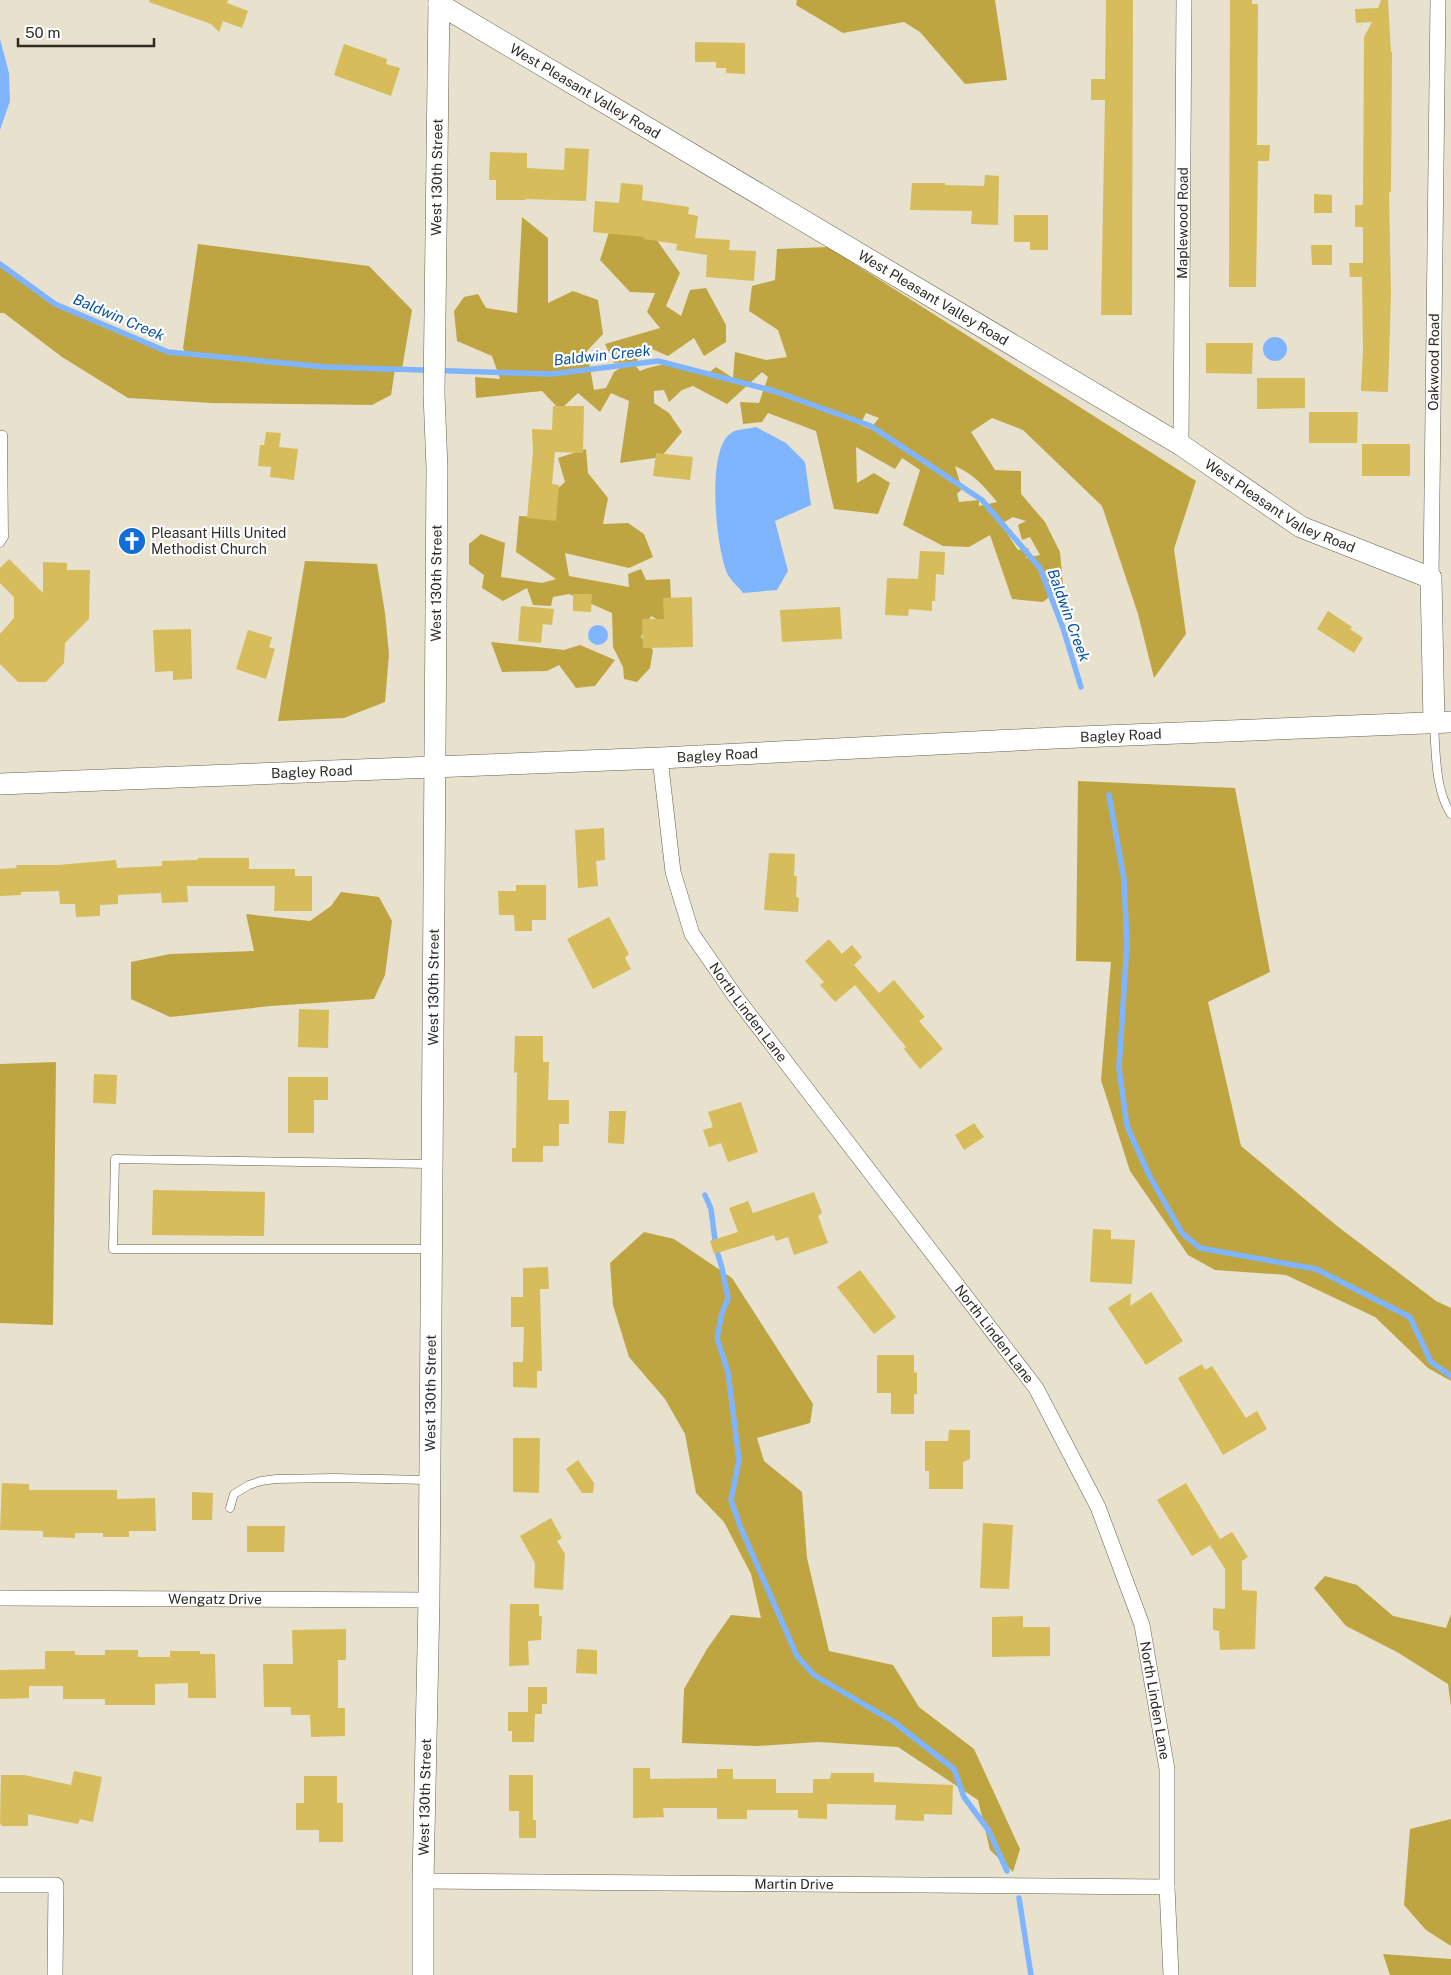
<svg xmlns="http://www.w3.org/2000/svg" width="1451" height="1975" font-family="'Public Sans',sans-serif">
<style>
.forest{fill:#bfa542;fill-rule:evenodd}
.water{fill:#7fb5fe}
.lines{fill:none;stroke-linecap:round;stroke-linejoin:round}
.stream{stroke:#7fb5fe;stroke-width:5.5}
.building{fill:#d6bc5b}
.lane-casing{stroke:#65604e;stroke-width:9}
.street-casing{stroke:#65604e;stroke-width:16}
.secondary-casing{stroke:#65604e;stroke-width:22}
.lane{stroke:#fff;stroke-width:8}
.street{stroke:#fff;stroke-width:15}
.secondary{stroke:#fff;stroke-width:21}
.labels{text-anchor:middle;dominant-baseline:central;stroke-width:4.5;stroke-linejoin:round;paint-order:stroke}
.street-label{font-size:14px;fill:#2e2c24;stroke:#fff}
.poi-label{font-size:14px;fill:#2e2c24;stroke:#fff;text-anchor:start}
.water-label{font-size:15px;font-style:italic;fill:#0852a6;stroke:#fff}
</style>
<rect width="100%" height="100%" fill="#e7e1cd"/>
<path class="forest" d="M797,0H995L1007,80L965,84L920,32L904,22L843,33L796,5Z
M522,217L548,238V303L573,291L598,300L603,334L587,351L594,390L606,388L614,372L630,362L614,363L605,344L660,328L647,312L655,293L630,292L600,260L613,220L649,229L680,273L666,306L681,316L690,290L706,288L726,325V342L704,356L694,338L668,356L645,346L637,361L632,362L640,371C667,359 680,367 706,375L716,367L733,378L735,352L766,360L787,357L778,330L749,311L752,286L775,280L777,249L828,247L1196,481L1174,549L1186,634L1154,678L1138,614L1102,506L1023,430L992,418L971,432L995,470L1021,471V494L1045,522L1060,552L1063,586L1043,602L1012,599L990,535L969,547L943,546L903,525L920,470L902,458L895,469L856,447L857,483L874,473L890,483L878,514L834,509L816,431L768,413L762,422L743,424L740,402L759,403L768,377L762,372L727,404L693,386L682,390L669,402L664,390L654,391V403L669,413L682,432L661,457L620,463L629,401L611,393L600,412L578,393L560,410L542,391L476,398L475,377L500,379L492,356L457,341L454,311L464,297L478,294L486,308L517,313ZM866,413L879,418L870,429L860,425ZM955,466C974,474 985,487 997,502L979,506V500L959,502L957,494L962,489ZM1013,517L1026,521L1018,525L1022,540L1030,537L1040,555L1026,558L1029,548L1018,550L1001,524Z
M198,244L369,266L412,310L402,369H395L391,395L372,405L212,403L128,398L62,357L4,313H0V264L55,304L168,352L186,354L183,348Z
M586,449L588,473L608,498L603,524L628,523L644,534L653,557L629,568L565,553L569,576L629,587L628,574L641,569L646,580L670,579L672,618L662,622L651,616L641,637L653,650L650,668L637,682L624,679L623,667L613,647L612,613L569,594L553,597L551,606L533,605L527,588L503,601L482,588L484,575L469,564V544L481,534L505,543L501,577L542,583L556,579L516,552L519,516L542,517L552,494L565,482L558,458Z
M305,561L377,564L385,613L389,654L385,702L344,718L278,721Z
M491,642L564,650L580,645L615,660L595,686L576,688L559,665L547,671L502,672Z
M1078,781L1235,788L1270,972L1208,1002L1241,1146L1337,1226L1436,1301L1451,1308V1381L1428,1368L1375,1317L1286,1275L1215,1270L1188,1255L1130,1171L1101,1080L1111,962L1076,961Z
M341,892L379,897L392,921L385,975L374,999L271,1006L170,1017L131,999V962L170,954L254,951L246,914L310,921L331,906Z
M56,1062L53,1325L0,1323V1064Z
M644,1232L674,1239L732,1278L813,1404L810,1423L757,1438L764,1461L802,1492L807,1558L829,1651L893,1665L919,1707L974,1749L1020,1849L1013,1872L990,1850L978,1800L898,1747L818,1742L757,1746L682,1743L684,1689L707,1649L731,1615L761,1618L751,1574L724,1522L696,1493L685,1434L665,1399L629,1357L613,1305L610,1263Z
M1325,1576L1357,1585L1393,1616L1446,1628L1451,1614V1707L1448,1684L1397,1652L1346,1626L1314,1588Z
M1451,1819V1946L1426,1930L1404,1905L1410,1829Z
M1383,1954L1451,1959V1975H1390Z"/>
<path class="water" d="M0,39L9,73L10,101L0,130Z
M1263 349a12 12 0 1 1 24 0a12 12 0 1 1-24 0Z
M756,427L786,443L805,462L811,505L775,521L788,571L777,590L743,593C739,587 732,582 728,575C716,551 706,451 730,434C735,429 748,429 756,427Z
M588 635a10 10 0 1 1 20 0a10 10 0 1 1-20 0Z"/>
<g class="lines">
<path class="stream" d="M0,264L55,304L168,352L326,367L552,374L658,361L774,391L871,426L982,500L1040,568L1063,628L1081,687
M1109,795L1124,879L1127,943L1119,1068L1127,1126L1149,1175L1182,1233L1200,1248L1316,1269L1410,1317L1431,1362L1451,1376
M705,1195L711,1209L716,1248L722,1268L728,1298L722,1313L717,1338L728,1372L739,1460L731,1500L740,1526L797,1656L814,1675L894,1722L954,1769L964,1797L989,1831L1007,1871
M1019,1898L1031,1975"/>
</g>
<path class="building" d="M150,0H228L227,3L248,11L242,28L223,21L219,32L211,24L149,2Z
M1106,0H1133L1132,315H1101L1105,100H1091V79H1105Z
M1230,0H1252V4H1258L1257,145H1270L1269,161H1258L1256,287H1229Z
M1381,0H1388L1391,52H1392L1391,192H1389L1391,294L1388,392L1361,391L1363,351L1362,277H1350L1349,263H1363V227H1355V205H1362L1363,203L1364,37L1372,22L1356,23L1355,9L1378,8Z
M695,42L745,43V74L726,73V68H716V62H695Z
M344,44L387,59L386,64L400,68L391,96L334,75Z
M565,148L589,149L586,201L526,199V200H496V180H489L490,152L527,153V168L564,170Z
M985,175L999,176L998,225L971,224L972,211L910,210L912,183H945V185L984,186Z
M621,183L643,185L642,200L689,207L688,214L698,216L695,238L730,240L729,250L756,251L754,281L706,277L707,255L676,250L677,244L643,239L644,237L593,232L595,201L619,203Z
M1314,194L1332,195V213H1314Z
M1014,215H1048V250H1030V242H1014Z
M1311,245H1332V265H1312Z
M1206,343H1253L1252,374L1206,373Z
M1257,378H1305V408L1257,409Z
M553,406H584L583,453L555,452L552,484L559,485L556,521L527,518L533,452L532,429L552,430Z
M1309,412H1358L1357,443H1309Z
M266,432L281,433L279,447L298,449L294,480L270,477L271,467L258,466L260,445H264Z
M1362,444H1410V476H1362Z
M656,453L693,457L690,480L653,476Z
M920,551L945,552L944,575L936,574L935,601H932V611L909,609L908,616L885,615L887,578L918,579Z
M9,559L43,593V562L67,563V570H90L89,619L65,643L64,663L46,682H18L0,664V634L14,618V597L0,583V568Z
M573,594H592L591,612L573,611Z
M692,597L693,647L643,648L642,619H664L663,598Z
M521,606L554,609L552,625L543,624L541,643L518,641Z
M840,607L842,639L782,642L780,610Z
M1328,611L1352,627L1350,629L1363,638L1354,653L1317,629Z
M191,629L192,679L173,680V671L155,672L153,630Z
M248,630L272,637L269,647L275,649L266,679L236,669Z
M604,828L605,860L596,861L598,886L578,888L575,830Z
M769,853L795,854L794,876H797L796,897L799,898L798,912L764,910Z
M198,858H249V869H295V876H312V911H274L275,886H187L188,902L162,903L161,893L118,895V904L100,905V916L76,917L75,904H60L59,891L21,892V895L0,896V869L17,868L16,865H58L116,860L117,868L162,866V861L198,860Z
M516,885H546V920H532V931H515L514,915H499L498,891H516Z
M609,917L629,954L625,958L631,969L593,989L567,939Z
M829,939L842,954L852,945L862,957L854,965L879,993L894,980L925,1017L919,1021L943,1049L920,1069L904,1049L906,1047L855,985L835,1002L820,985L824,982L805,961Z
M299,1009L329,1010L328,1048L298,1047Z
M515,1036H543V1062H549L548,1100H569V1124H559V1146H543V1162H512V1148H516L517,1072L514,1073Z
M94,1074L117,1075L116,1104L93,1103Z
M288,1077H328V1100H314V1133H288Z
M741,1102L758,1152L728,1162L721,1143L709,1147L703,1130L713,1127L708,1112Z
M609,1111H626L624,1144L608,1143Z
M974,1123L984,1137L964,1150L955,1135Z
M153,1190L265,1192L264,1236L152,1235Z
M814,1192L822,1213L818,1216L828,1243L794,1255L788,1237L776,1241L774,1235L714,1254L710,1241L738,1232L729,1208L748,1201L753,1213Z
M1093,1229L1111,1230V1239L1135,1240L1132,1284L1090,1282Z
M548,1267L549,1289H540L542,1371H537V1388L513,1387V1362H523L524,1327H511V1297H523V1268Z
M860,1270L896,1317L874,1334L837,1287Z
M1151,1292L1183,1341L1146,1365L1108,1308L1131,1293L1130,1306Z
M877,1355H914V1373L917,1372V1394H914V1414H891V1393H877Z
M1202,1364L1205,1370L1212,1366L1246,1418L1257,1411L1267,1429L1223,1455L1178,1378Z
M949,1430H970V1459L963,1462V1489H929V1471H925V1441H948Z
M513,1438H540L539,1493L513,1492Z
M578,1460L594,1483L593,1493H582L566,1469Z
M2,1483L29,1484V1490H117V1499L155,1498L156,1531H129V1537H103V1533H75V1538L43,1537V1531L0,1530Z
M1186,1483L1220,1539L1192,1556L1157,1500Z
M192,1492L213,1493L212,1520H192Z
M551,1518L562,1538L557,1541L565,1554L563,1590L534,1588L535,1563L520,1536Z
M983,1523L1013,1525L1009,1589L980,1588Z
M247,1526H285L284,1552H247Z
M1232,1532L1248,1557L1242,1561V1590L1257,1591L1255,1649L1220,1650L1219,1631L1213,1630V1608L1225,1609V1569L1210,1545Z
M510,1604H539V1616H542L541,1640L528,1641L529,1665L509,1666Z
M1023,1616V1627H1050V1656L992,1657V1617Z
M346,1629V1660H338V1708H345V1736L311,1737L310,1715H291V1707H264L263,1664H293L292,1630Z
M577,1649L597,1650V1674L576,1673Z
M105,1650H138V1657H170V1651H200V1654H215L216,1698H188V1683L155,1684V1705H105V1699H63V1686H29V1698L0,1699V1670L45,1669V1651H75V1655H105Z
M528,1687H547V1704H542V1714H535L534,1742H512V1731H508V1712H528Z
M633,1768H650V1779L717,1778V1769H733V1779H776V1793H813V1779H830L831,1773H874V1782L953,1785L952,1815L924,1814V1821L895,1820L896,1805L827,1804V1819L798,1818V1810H747V1819H717V1808H663L664,1817L633,1818Z
M74,1771L102,1777L93,1822L80,1819L78,1824L28,1814V1826H2L0,1823L1,1775H24L71,1785Z
M509,1775H533V1820H536V1838H519V1811H509Z
M304,1776H337V1803H343V1842H319V1830H296V1803H304Z"/>
<g class="lines">
<defs>
<path id="lane" d="M0,435H3L4,537L0,543
M1434,725C1436,753 1435,790 1451,814
M430,1249H113L115,1159L430,1164
M230,1508L234,1494L249,1485L261,1481L276,1479L333,1478L428,1480"/>
<g id="street">
<path id="s1" d="M1181,445L1184,0"/>
<path id="s2" d="M1431,578L1438,0"/>
<path id="s3" d="M660,758L673,872L692,934L735,996L1036,1388L1098,1507L1142,1625L1167,1769V1887L1171,1975"/>
<path id="s4" d="M0,1598L429,1600"/>
<path id="s5" d="M423,1881L1167,1887"/>
<path d="M0,1885H56L55,1975"/>
</g>
<g id="secondary">
<path id="s6" d="M439,4L1181,445L1301,527L1431,578L1434,723"/>
<path id="s7" d="M0,784L660,758L1055,738L1451,722"/>
<path id="s8" d="M423,1975V1881L429,1600L437,468L434,394L439,0"/>
</g>
</defs>
<use href="#lane" class="lane-casing"/>
<use href="#street" class="street-casing"/>
<use href="#secondary" class="secondary-casing"/>
<use href="#lane" class="lane"/>
<use href="#street" class="street"/>
<use href="#secondary" class="secondary"/>
</g>
<defs>
<symbol id="church-disc" viewBox="-11 -11 22 22"><circle r="9.5" fill="#136dd6" stroke="#fff"/><path d="M-1.2-6h2.4v3.5h3.3v2.4h-3.3V6h-2.4V-.1h-3.3v-2.4h3.3Z" fill="#fff"/></symbol>
</defs>
<g fill-rule="evenodd">
<use href="#church-disc" x="116" y="525" width="32" height="32"/>
</g>
<g class="labels">
<g class="street-label">
<text stroke="none"><textPath href="#s6" startOffset="170">West Pleasant Valley Road</textPath></text>
<text stroke="none"><textPath href="#s8" startOffset="1798">West 130th Street</textPath></text>
<text stroke="none"><textPath href="#s1" startOffset="222">Maplewood Road</textPath></text>
<text stroke="none"><textPath href="#s6" startOffset="575">West Pleasant Valley Road</textPath></text>
<text stroke="none"><textPath href="#s2" startOffset="216">Oakwood Road</textPath></text>
<text stroke="none"><textPath href="#s6" startOffset="980">West Pleasant Valley Road</textPath></text>
<text stroke="none"><textPath href="#s8" startOffset="1392">West 130th Street</textPath></text>
<text stroke="none"><textPath href="#s7" startOffset="1122">Bagley Road</textPath></text>
<text stroke="none"><textPath href="#s7" startOffset="718">Bagley Road</textPath></text>
<text stroke="none"><textPath href="#s7" startOffset="312">Bagley Road</textPath></text>
<text stroke="none"><textPath href="#s8" startOffset="988">West 130th Street</textPath></text>
<text stroke="none"><textPath href="#s3" startOffset="276">North Linden Lane</textPath></text>
<text stroke="none"><textPath href="#s3" startOffset="681">North Linden Lane</textPath></text>
<text stroke="none"><textPath href="#s8" startOffset="582">West 130th Street</textPath></text>
<text stroke="none"><textPath href="#s4" startOffset="215">Wengatz Drive</textPath></text>
<text stroke="none"><textPath href="#s3" startOffset="1086">North Linden Lane</textPath></text>
<text stroke="none"><textPath href="#s8" startOffset="178">West 130th Street</textPath></text>
<text stroke="none"><textPath href="#s5" startOffset="371">Martin Drive</textPath></text>
</g>
<g class="poi-label">
<text x="151" y="533">Pleasant Hills United<tspan x="151" dy="16">Methodist Church</tspan></text>
</g>
<g class="water-label">
<text transform="translate(119 317) rotate(23)">Baldwin Creek</text>
<text transform="translate(602 355) rotate(-6)">Baldwin Creek</text>
<text transform="translate(1069 615) rotate(70)">Baldwin Creek</text>
</g>
</g>
<path d="M18 38v8h136v-8" fill="none" stroke="#2e2c24" stroke-width="2.5"/>
<text x="25" y="38" font-size="15" fill="#2e2c24" stroke="#ffffff" stroke-width="4" paint-order="stroke">50 m</text>
</svg>
